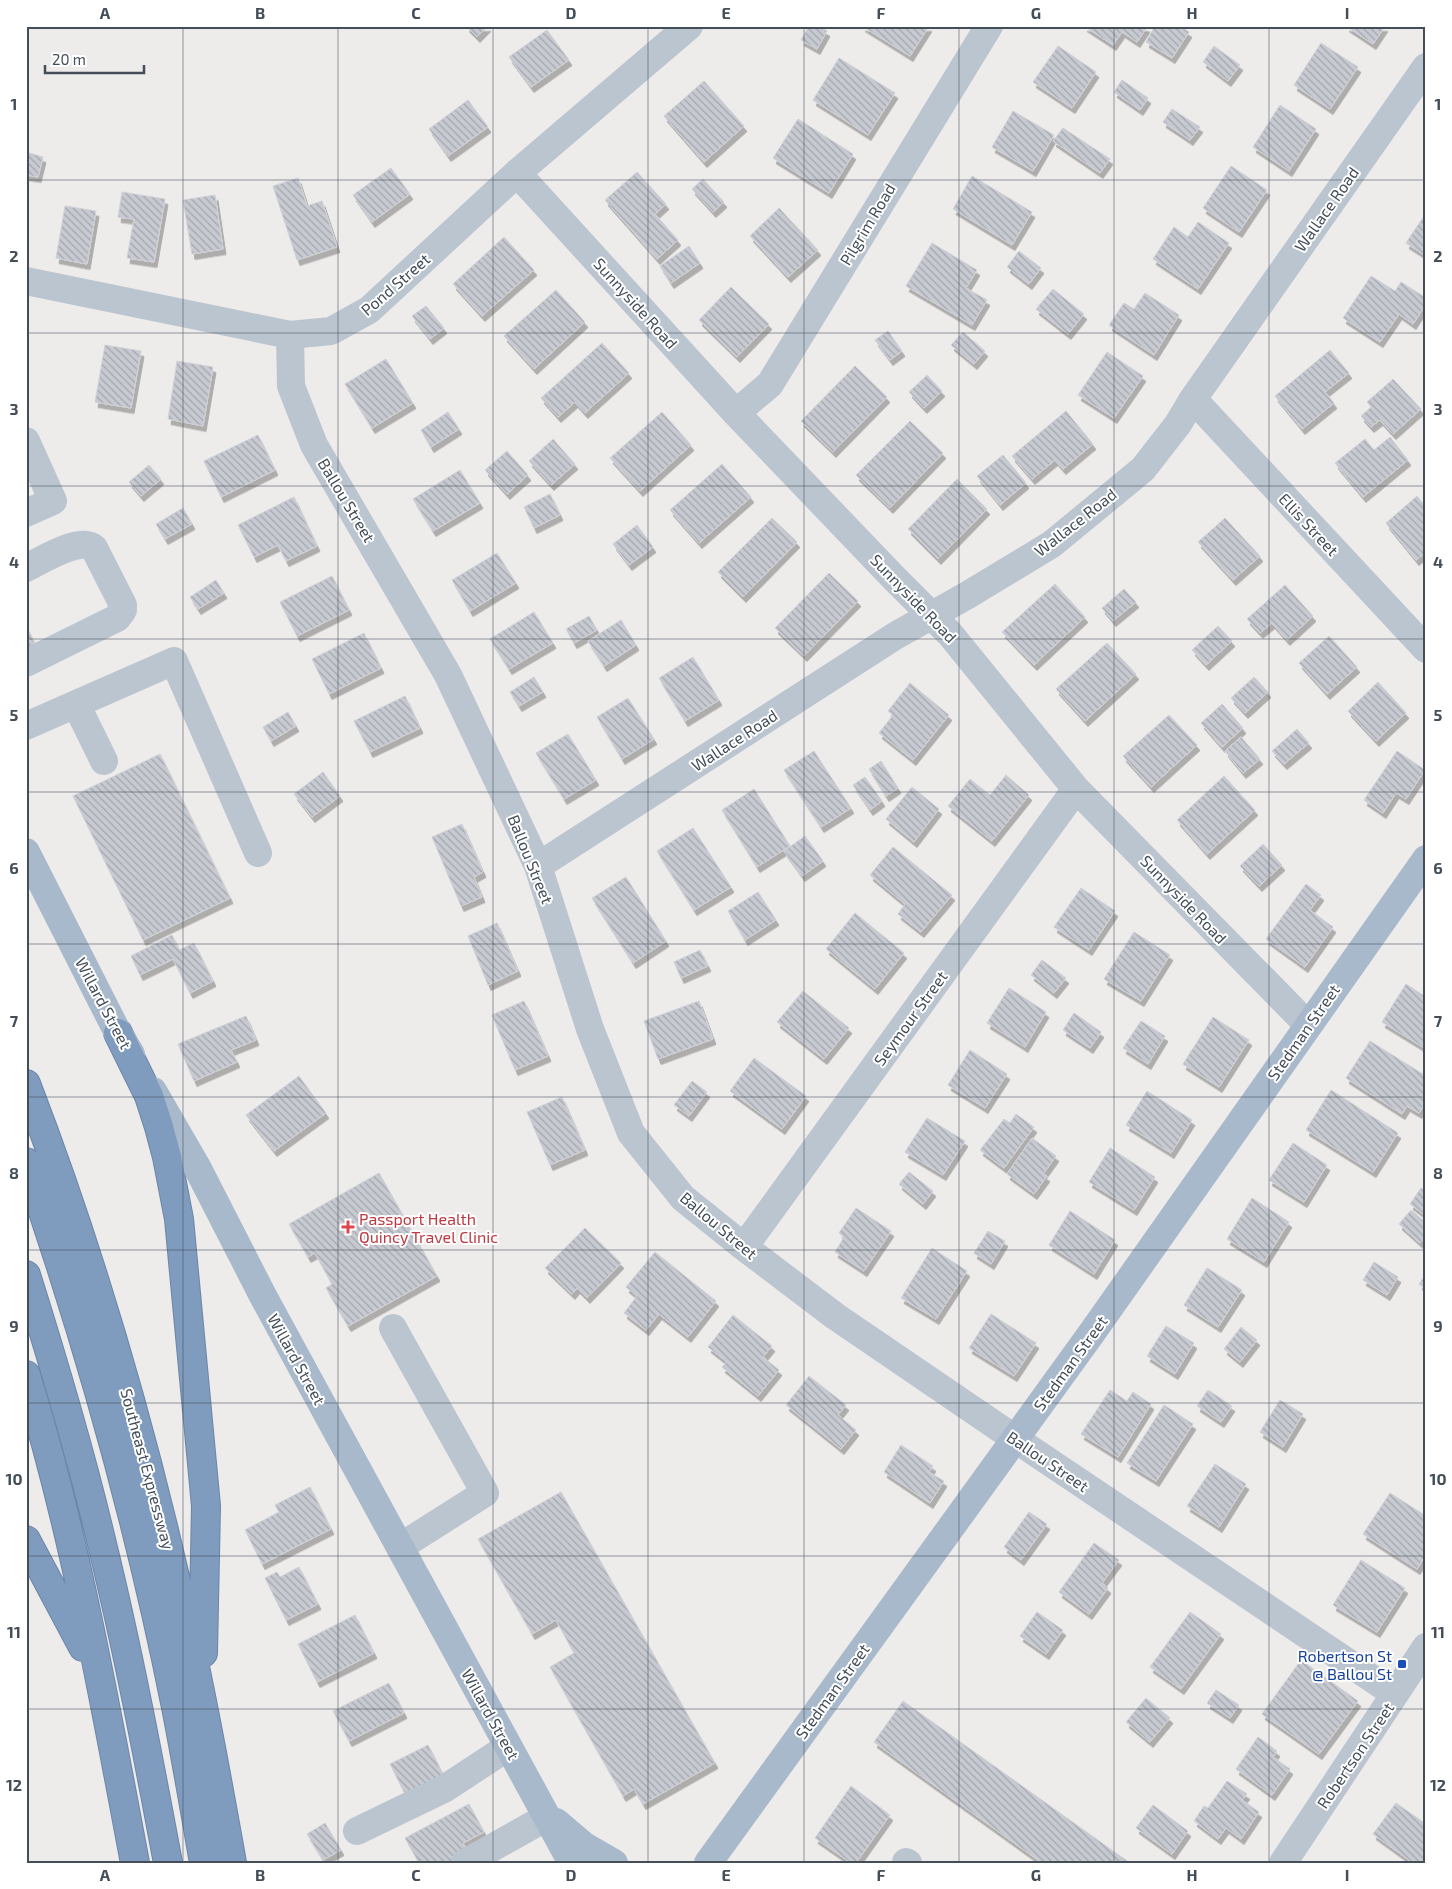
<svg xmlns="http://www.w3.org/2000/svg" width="1452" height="1889" font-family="'Exo 2',sans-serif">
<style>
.building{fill:url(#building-back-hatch);stroke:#cfd1d8;filter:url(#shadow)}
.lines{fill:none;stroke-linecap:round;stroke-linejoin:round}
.highway-casing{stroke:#6b86a9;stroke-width:30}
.minor{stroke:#bbc5cf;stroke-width:28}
.major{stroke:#a9b9cc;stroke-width:28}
.highway{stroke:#7f9bbe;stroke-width:28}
.grid{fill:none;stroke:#434e59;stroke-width:1;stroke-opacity:0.55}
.health-dot{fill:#e0444e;stroke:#fff;stroke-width:2}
.transit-dot{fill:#1a4fb4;stroke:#fff;stroke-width:2}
.labels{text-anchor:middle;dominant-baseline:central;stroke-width:4;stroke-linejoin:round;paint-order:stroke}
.street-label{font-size:16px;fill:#434e59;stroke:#fff}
.health-label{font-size:16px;fill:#be3a42;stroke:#fff;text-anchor:start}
.transit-label{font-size:16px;fill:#164399;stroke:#fff;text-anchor:end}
.neatline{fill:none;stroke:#434e59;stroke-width:2}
.grid-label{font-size:16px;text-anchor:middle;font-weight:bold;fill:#434e59}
</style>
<defs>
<pattern id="building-back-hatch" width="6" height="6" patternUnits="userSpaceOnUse" patternTransform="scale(1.25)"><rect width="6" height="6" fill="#c7cad1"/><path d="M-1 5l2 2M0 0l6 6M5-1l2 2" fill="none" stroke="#a3a6ad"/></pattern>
<filter id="shadow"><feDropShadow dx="3" dy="5.5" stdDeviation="0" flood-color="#0004"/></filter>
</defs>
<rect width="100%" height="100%" fill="#eeebeb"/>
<path class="building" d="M466,26H488L477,37Z
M809,26H818L827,31L817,49L801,40Z
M862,26H929L910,56Z
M1084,26H1145L1147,27L1137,42L1122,32L1113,45Z
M1155,26H1180L1189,32L1172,58L1146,42Z
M1346,26H1385L1373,44Z
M547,30L569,60L531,87L509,57Z
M1321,43L1358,67L1330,109L1294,85Z
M1058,46L1096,72L1072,108L1033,82Z
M1214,46L1240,65L1228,81L1203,62Z
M839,58L895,93L868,135L813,100Z
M1122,80L1148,98L1140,110L1114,92Z
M704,81L744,126L704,162L664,116Z
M468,100L488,127L448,156L429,129Z
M1280,105L1316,129L1289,171L1253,147Z
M1172,109L1200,127L1190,140L1163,122Z
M1013,111L1054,135L1033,171L992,147Z
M798,119L853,154L829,193L773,158Z
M1063,128L1110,159L1100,173L1053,141Z
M26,152L43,157L38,177L26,175Z
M1231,166L1267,190L1239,232L1203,208Z
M391,168L410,194L372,222L353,195Z
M637,172L666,204L655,214L678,240L657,259L605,200Z
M972,176L1032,212L1012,245L953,209Z
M298,178L307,206L322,201L337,247L297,260L273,186Z
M703,179L724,202L713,212L692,189Z
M122,192L165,199L154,262L127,258L134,219L118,217Z
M215,195L223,249L192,254L183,200Z
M65,206L96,211L87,264L56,258Z
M779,208L818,250L788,277L750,236Z
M1426,213V256L1406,243Z
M1198,222L1229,243L1198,289L1153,259L1174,227L1188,237Z
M504,237L534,270L482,316L453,284Z
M932,243L977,270L966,288L987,300L972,325L906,286Z
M689,246L700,263L671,283L660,266Z
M1019,251L1041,268L1029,284L1007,267Z
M1371,276L1395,291L1401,282L1426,298V304L1413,324L1399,314L1380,342L1343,318Z
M731,287L769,324L737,357L699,320Z
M1053,289L1084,314L1068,334L1036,309Z
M556,290L585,322L534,369L504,336Z
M1145,293L1179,315L1154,355L1109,325L1124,303L1134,309Z
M426,306L444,328L430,339L412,316Z
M888,331L902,351L890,360L875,340Z
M963,332L985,351L974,364L951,345Z
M602,343L629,373L585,413L575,402L558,417L541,398Z
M105,345L141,351L131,408L95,402Z
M1330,350L1349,373L1325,392L1334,403L1302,429L1275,396Z
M1107,352L1143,376L1114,418L1078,395Z
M386,359L413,403L372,428L345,384Z
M177,361L213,367L203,426L168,419Z
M855,366L887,397L833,452L801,421Z
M927,375L942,391L924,408L909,392Z
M1393,379L1421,409L1393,434L1380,420L1371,427L1361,416L1371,407L1367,402Z
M1066,411L1093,444L1063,469L1055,460L1032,479L1012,456Z
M448,412L459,429L431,447L421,430Z
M662,412L691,445L640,491L610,458Z
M910,421L943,453L890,508L856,475Z
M258,435L275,470L221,497L204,461Z
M1390,437L1408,460L1363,497L1335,463L1365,439L1374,450Z
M553,439L575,464L551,485L529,461Z
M507,451L528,475L507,494L485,470Z
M1003,455L1026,483L1000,505L977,476Z
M722,464L751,497L699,543L670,510Z
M149,465L161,479L141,496L129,482Z
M460,470L480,503L433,531L413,499Z
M957,479L987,509L938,559L908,529Z
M550,494L560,515L534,528L524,507Z
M1417,496L1426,507V552L1416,560L1386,523Z
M294,497L317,546L286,561L278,545L254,557L238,525Z
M183,508L192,524L165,539L156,524Z
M772,518L797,542L743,597L718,572Z
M1225,518L1260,556L1233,580L1198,542Z
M637,525L653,547L629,565L613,544Z
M497,553L516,583L470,611L452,580Z
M829,573L858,601L804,656L775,628Z
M332,576L349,610L297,636L280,602Z
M216,580L224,593L198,609L190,597Z
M1055,584L1085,617L1034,665L1002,632Z
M1285,585L1313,616L1287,640L1272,623L1260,633L1247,619Z
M1124,589L1136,602L1113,621L1102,608Z
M534,612L553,643L509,669L490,639Z
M589,616L597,630L574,643L566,629Z
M621,620L636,645L604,666L588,641Z
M26,626L37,648L26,653Z
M1218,626L1232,641L1206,665L1192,650Z
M364,633L381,668L329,694L312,659Z
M1329,636L1357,667L1327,694L1299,663Z
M1107,643L1136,674L1085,721L1056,689Z
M693,657L719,700L685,721L659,678Z
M534,677L543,692L519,706L510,692Z
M1254,677L1268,692L1245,713L1231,698Z
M1378,682L1406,713L1376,741L1348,711Z
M910,683L949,715L913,760L879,733L893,715L888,711Z
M405,696L420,728L370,752L354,721Z
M628,698L654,739L622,759L597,717Z
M1222,704L1243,728L1222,747L1201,723Z
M288,712L296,726L271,741L263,727Z
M1169,715L1197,745L1151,787L1123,756Z
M1297,729L1309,743L1284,764L1272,751Z
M568,734L596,780L564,799L536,753Z
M1241,737L1260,759L1243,773L1225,751Z
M814,751L851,808L821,827L784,770Z
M1397,751L1425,770L1406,799L1396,793L1383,813L1364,800Z
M160,754L230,898L143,940L73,796Z
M881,761L898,788L886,796L869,769Z
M323,772L340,796L312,817L294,794Z
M1006,775L1029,795L992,841L948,806L970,779L990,795Z
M1224,776L1255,810L1207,854L1177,820Z
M865,777L882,801L870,810L853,785Z
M912,787L939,809L914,842L886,819Z
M754,789L790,846L757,867L722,810Z
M462,824L483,872L474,877L482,897L461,906L432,837Z
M693,828L731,887L694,910L657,851Z
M805,836L823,861L802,876L784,851Z
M1263,844L1282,865L1259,886L1240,866Z
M893,847L952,895L921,932L898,914L905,904L870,875Z
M626,877L666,941L633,963L592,898Z
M1306,884L1321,895L1310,910L1333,927L1305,967L1266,939Z
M1081,888L1115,911L1089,950L1054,927Z
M758,892L776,920L745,940L728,911Z
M855,913L904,953L875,989L826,949Z
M497,923L518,971L488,985L468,936Z
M1134,932L1170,955L1141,1001L1104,979Z
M172,935L179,950L194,943L213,981L190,993L173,959L140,975L131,956Z
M700,950L708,966L681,978L674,962Z
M1042,960L1066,978L1054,993L1031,975Z
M1406,984L1426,997V1049L1382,1022Z
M1009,988L1046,1012L1025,1047L987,1023Z
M803,991L849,1028L824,1059L777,1022Z
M524,1001L548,1056L515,1070L492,1015Z
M699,1001L713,1039L658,1059L644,1021Z
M1074,1013L1101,1032L1090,1048L1063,1030Z
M246,1016L256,1040L231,1050L237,1062L194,1081L178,1044Z
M1213,1017L1249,1040L1219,1087L1183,1064Z
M1141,1021L1165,1036L1148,1064L1123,1048Z
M1370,1041L1426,1076V1102L1419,1113L1407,1106L1402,1114L1346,1078Z
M970,1050L1007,1074L985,1108L948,1085Z
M754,1058L806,1096L782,1129L730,1091Z
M299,1076L326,1113L274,1151L246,1115Z
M692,1081L707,1092L689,1116L674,1105Z
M1331,1090L1398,1133L1373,1172L1306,1130Z
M1147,1091L1192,1120L1171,1153L1126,1125Z
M562,1097L585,1150L550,1165L527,1112Z
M1016,1114L1034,1127L1004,1168L980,1150L1004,1119L1010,1123Z
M927,1118L965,1141L943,1175L905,1152Z
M1032,1138L1056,1156L1043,1174L1047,1176L1034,1194L1007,1174Z
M1293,1143L1327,1165L1304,1202L1269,1180Z
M1110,1148L1155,1177L1134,1210L1089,1182Z
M909,1172L933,1191L923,1204L899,1184Z
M379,1173L437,1276L348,1326L326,1288L332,1284L315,1253L308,1257L289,1224Z
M1421,1188L1426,1192V1216L1410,1204Z
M1252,1198L1289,1222L1264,1262L1227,1239Z
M856,1208L891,1231L864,1271L835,1252L844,1237L839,1233Z
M1411,1210L1426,1223V1237L1420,1243L1399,1224Z
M1070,1211L1115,1240L1094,1274L1049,1245Z
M585,1228L621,1263L587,1298L577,1288L572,1294L545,1268Z
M988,1231L1005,1241L991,1264L974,1253Z
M932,1248L967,1271L936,1319L901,1298Z
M655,1252L716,1301L688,1337L659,1314L646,1330L624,1313L637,1296L626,1287Z
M1374,1262L1398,1277L1387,1295L1363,1280Z
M1207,1268L1242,1290L1218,1327L1184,1305Z
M1426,1274V1289L1419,1284Z
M991,1314L1036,1343L1014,1376L969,1348Z
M733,1315L772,1346L763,1357L779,1370L758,1396L722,1367L727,1362L708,1347Z
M1166,1326L1194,1343L1175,1374L1147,1356Z
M1241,1327L1257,1340L1240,1362L1224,1349Z
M809,1376L846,1405L838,1415L856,1430L841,1449L786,1405Z
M1110,1390L1127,1401L1133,1392L1151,1404L1118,1457L1081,1434Z
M1208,1390L1232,1406L1221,1422L1197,1406Z
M1280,1400L1303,1414L1283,1447L1260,1432Z
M1164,1405L1193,1424L1156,1481L1127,1463Z
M901,1445L933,1466L929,1472L944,1481L930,1503L884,1472Z
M1215,1464L1246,1484L1219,1527L1187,1506Z
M310,1487L331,1529L262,1564L245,1530L279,1512L275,1505Z
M561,1492L715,1763L643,1804L634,1789L623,1796L550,1667L574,1653L556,1620L532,1634L478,1539Z
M1390,1493L1426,1516V1555L1417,1569L1363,1534Z
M1029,1512L1047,1524L1021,1560L1004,1547Z
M1094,1543L1119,1560L1102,1583L1108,1588L1089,1614L1059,1592Z
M1361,1560L1405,1588L1377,1632L1333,1605Z
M299,1567L318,1604L286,1620L265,1578L277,1572L280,1577Z
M1037,1612L1063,1630L1046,1654L1020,1636Z
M1190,1612L1221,1634L1181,1689L1150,1667Z
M355,1615L374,1653L317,1682L298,1644Z
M1301,1660L1358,1701L1319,1754L1262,1714Z
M389,1683L404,1713L349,1741L333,1711Z
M1216,1690L1239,1705L1230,1718L1207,1703Z
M1146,1698L1170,1718L1150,1742L1126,1722Z
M903,1701L1130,1863H1042L874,1742Z
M1258,1737L1277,1751L1273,1757L1290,1769L1272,1795L1236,1769Z
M428,1745L447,1782L409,1802L390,1764Z
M1227,1781L1247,1794L1242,1800L1259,1812L1241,1839L1226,1828L1218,1839L1194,1821L1204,1806L1208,1808Z
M851,1786L890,1815L856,1863H851L815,1838Z
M1396,1803L1426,1824V1863H1413L1373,1834Z
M469,1804L484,1832L463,1843L468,1853L449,1863H419L405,1838Z
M1153,1805L1188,1831L1172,1854L1136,1828Z
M325,1823L341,1850L323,1860L307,1834Z"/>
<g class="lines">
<defs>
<path id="highway" d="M118,1033L149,1096L159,1127L167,1157L179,1219L206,1506L203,1653
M26,1084C96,1266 149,1453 190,1644C206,1716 219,1790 232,1863
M26,1162C88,1340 139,1522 176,1707C186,1758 195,1811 204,1863
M26,1275C54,1364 81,1454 102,1544C128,1650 148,1756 168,1863
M26,1375C75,1534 104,1699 135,1863
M26,1540L83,1647"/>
</defs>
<use href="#highway" class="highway-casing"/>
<path class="minor" d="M517,173L736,413L893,577L950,634L1076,789L1308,1025
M26,281L290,335L331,331L369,310L517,173L689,26
M290,335L291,386L314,445L448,675L538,866L590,1029L631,1133L683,1198L744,1247L835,1316L1039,1455L1395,1694
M1193,399L1426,649
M736,413L770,384L989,26
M26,441L53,501L26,513
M26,568C41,561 80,536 94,548L123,605V610L117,618L26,663
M76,704L104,761
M26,726L174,661L258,853
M538,866L895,636L966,596L1052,544L1143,469L1178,424L1193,399L1426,67
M744,1247L1076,789
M393,1328L485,1493L400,1547
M357,1831L444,1789L508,1747
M906,1862L908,1863
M465,1863L547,1817
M1283,1863L1426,1647"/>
<path class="major" d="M26,852L118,1033L131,1054
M153,1091L197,1167L263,1296L572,1863
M556,1822L583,1845L614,1863
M708,1863L1091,1334L1426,859"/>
<use href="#highway" class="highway"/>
</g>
<path class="grid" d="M183,26V1863M338,26V1863M493,26V1863M648,26V1863M804,26V1863M959,26V1863M1114,26V1863M1269,26V1863M26,180H1426M26,333H1426M26,486H1426M26,639H1426M26,792H1426M26,944H1426M26,1097H1426M26,1250H1426M26,1403H1426M26,1556H1426M26,1709H1426"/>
<path class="health-dot" d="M345.5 1219.5h5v5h5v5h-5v5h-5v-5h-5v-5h5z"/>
<rect class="transit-dot" x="1397" y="1659" width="10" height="10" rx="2.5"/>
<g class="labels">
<g class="street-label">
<text transform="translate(1326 209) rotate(-55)">Wallace Road</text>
<text transform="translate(867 224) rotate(-59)">Pilgrim Road</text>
<text transform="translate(395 284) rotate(-41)">Pond Street</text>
<text transform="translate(636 303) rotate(48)">Sunnyside Road</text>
<text transform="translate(347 500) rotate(59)">Ballou Street</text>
<text transform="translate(1075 522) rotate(-38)">Wallace Road</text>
<text transform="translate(1309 524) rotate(47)">Ellis Street</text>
<text transform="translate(914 598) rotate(46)">Sunnyside Road</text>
<text transform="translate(734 740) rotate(-33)">Wallace Road</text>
<text transform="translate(531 859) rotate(68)">Ballou Street</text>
<text transform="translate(1184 899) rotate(46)">Sunnyside Road</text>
<text transform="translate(104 1003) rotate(62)">Willard Street</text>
<text transform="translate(910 1018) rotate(-54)">Seymour Street</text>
<text transform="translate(1303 1032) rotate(-55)">Stedman Street</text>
<text transform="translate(719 1225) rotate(40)">Ballou Street</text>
<text transform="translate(297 1359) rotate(61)">Willard Street</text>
<text transform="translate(1070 1363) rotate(-54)">Stedman Street</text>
<text transform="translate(1048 1461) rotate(34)">Ballou Street</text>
<text transform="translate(148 1469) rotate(75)">Southeast Expressway</text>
<text transform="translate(832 1691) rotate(-54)">Stedman Street</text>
<text transform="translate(491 1714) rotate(61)">Willard Street</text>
<text transform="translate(1355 1755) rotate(-56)">Robertson Street</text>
</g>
<g class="health-label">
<text x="359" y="1218">Passport Health<tspan x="359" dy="18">Quincy Travel Clinic</tspan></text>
</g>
<g class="transit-label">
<text x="1392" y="1655">Robertson St<tspan x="1392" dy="18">@ Ballou St</tspan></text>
</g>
</g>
<rect width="1452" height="1889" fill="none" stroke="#ffffff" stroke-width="55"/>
<path d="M45 65v8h99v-8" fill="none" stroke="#434e59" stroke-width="2.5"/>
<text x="52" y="65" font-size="15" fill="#434e59" stroke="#ffffff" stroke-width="4" paint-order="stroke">20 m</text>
<rect x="28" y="28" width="1396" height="1834" class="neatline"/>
<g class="grid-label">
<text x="105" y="19">A</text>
<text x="260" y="19">B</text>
<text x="416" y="19">C</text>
<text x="571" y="19">D</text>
<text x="726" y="19">E</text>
<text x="881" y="19">F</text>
<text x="1036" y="19">G</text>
<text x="1192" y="19">H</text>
<text x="1347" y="19">I</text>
<text x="14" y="110">1</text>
<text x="1438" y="110">1</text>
<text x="14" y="262">2</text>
<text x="1438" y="262">2</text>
<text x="14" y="415">3</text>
<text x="1438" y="415">3</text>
<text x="14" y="568">4</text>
<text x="1438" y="568">4</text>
<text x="14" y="721">5</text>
<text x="1438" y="721">5</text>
<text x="14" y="874">6</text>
<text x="1438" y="874">6</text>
<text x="14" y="1027">7</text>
<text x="1438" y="1027">7</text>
<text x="14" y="1179">8</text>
<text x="1438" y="1179">8</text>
<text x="14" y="1332">9</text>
<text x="1438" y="1332">9</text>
<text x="14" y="1485">10</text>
<text x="1438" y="1485">10</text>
<text x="14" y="1638">11</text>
<text x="1438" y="1638">11</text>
<text x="14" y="1791">12</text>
<text x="1438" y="1791">12</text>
<text x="105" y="1881">A</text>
<text x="260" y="1881">B</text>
<text x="416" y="1881">C</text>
<text x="571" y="1881">D</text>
<text x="726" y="1881">E</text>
<text x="881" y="1881">F</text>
<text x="1036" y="1881">G</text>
<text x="1192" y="1881">H</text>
<text x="1347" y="1881">I</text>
</g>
</svg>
